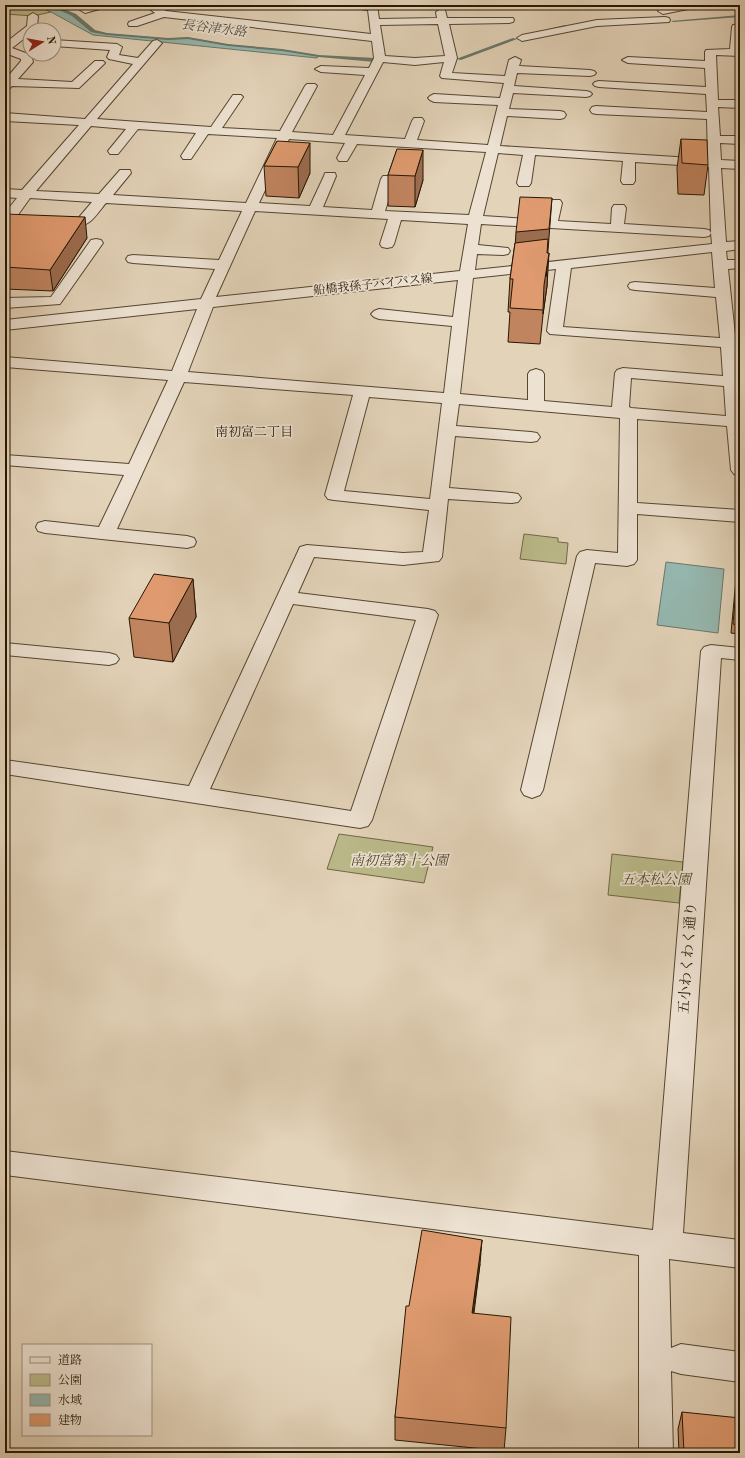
<svg xmlns="http://www.w3.org/2000/svg" width="745" height="1458" font-family="'Old Standard TT','Noto Serif JP',serif">
<style>
.green{fill:#bbba8a;stroke:#706846}
.water{fill:#95b8b0;stroke:#69786b}
.lines{fill:none;stroke-linecap:round;stroke-linejoin:round}
.stream{fill:#69786b;fill-rule:evenodd}
.minor-casing{stroke:#554630;stroke-width:2}
.minor{fill:#ede2d2;fill-rule:evenodd}
.wall{fill:#c0845f;stroke:#261703}
.shaded-wall{fill:#9c6c4e;stroke:#261703}
.building{fill:#df9a6f;stroke:#261703}
.labels{text-anchor:middle;dominant-baseline:central;stroke-width:3.5;stroke-linejoin:round;paint-order:stroke}
.far-street-label{font-size:12px;fill:#261703;stroke:#ede2d2}
.far-water-label{font-size:13px;font-style:italic;fill:#4d4f40;stroke:#ede2d2}
.far-neighbourhood-label{font-size:13px;fill:#261703;stroke:#ede2d2}
.park-label{font-size:14px;font-style:italic;fill:#53482c;stroke:#ede2d2}
.street-label{font-size:14px;fill:#261703;stroke:#ede2d2}
</style>
<rect width="100%" height="100%" fill="#e3d3b9"/>
<filter id="stains"><feTurbulence type="fractalNoise" baseFrequency=".005" numOctaves="4"/><feColorMatrix values="0 0 0 0 .2 0 0 0 0 .09 0 0 0 0 .02 0 0 0 .5 -.17"/></filter>
<radialGradient id="worn" r=".72"><stop offset=".6" stop-color="#630" stop-opacity="0"/><stop offset="1" stop-color="#630" stop-opacity=".3"/></radialGradient>
<path class="green" d="M5,5H35L51,12L33,16L5,14Z
M524,534L558,538V542L568,543L566,564L520,559Z
M339,834L433,847L424,883L327,869Z
M612,854L683,862L679,903L608,895Z"/>
<path class="water" d="M35,5H52L57,7L74,15L93,31L107,34L168,39L188,38L228,45L282,50L319,56L317,58L93,35L51,12Z
M666,562L724,569L718,633L657,625Z"/>
<g class="lines">
<path class="stream" d="M57,6L76,14L95,30L107,33L168,38L188,37L228,44L282,49L319,55L375,58L378,60L375,62L319,57L282,51L228,46L188,39L168,40L107,35L91,32L72,16L55,8Z
M740,15V17L673,22L671,21Z
M565,25L567,27L547,31L545,30Z
M513,38L517,39L461,60L456,59Z"/>
<defs>
<path id="minor" d="M92,5H108L107,7L85,13L80,10L81,8Z
M144,5H156L166,11L371,34L368,10L353,8L348,5H377L379,19L437,18L436,12L441,9L445,10L447,18H513L514,20L513,22L509,23L449,24L457,58L452,73L505,76L509,60L515,57L521,60L519,66L590,70L594,71L596,73L594,75L590,76L517,73L514,86L586,91L590,92L592,94L590,96L586,97L513,93L509,109L560,111L564,112L566,115L564,118L560,119L507,116L500,146L708,159L707,119L596,114L592,113L590,110L592,107L596,106L707,112L706,94L599,87L595,86L593,84L595,82L599,81L706,87L705,68L628,63L622,60L628,57L705,61V52L706,50L730,49L732,27L733,25L740,24V56L716,55L718,100H740V108L718,107L720,136H740V144L720,143L721,160L740,161V169L721,168L726,242L740,241V249L726,251L727,260H740V268L728,269L740,382V475L734,474L731,470L727,426L637,419V503L740,510V522L637,514V560L634,564L627,566L595,563L543,790L540,795L532,798L524,795L521,790L577,556L580,552L587,550L618,553L620,418L459,404L456,426L531,432L537,433L540,437L537,441L531,442L455,436L449,488L512,493L518,494L521,498L518,502L512,503L448,499L442,557L439,561L403,565L314,557L298,593L428,609L435,611L438,615L372,820L368,826L360,828L5,774V760L189,786L300,547L307,545L403,553L423,552L429,510L334,500L328,499L325,495L353,395L184,382L117,529L187,536L194,538L196,542L194,546L187,548L45,533L38,531L36,527L38,523L45,521L99,527L124,475L5,465V455L129,464L168,380L5,367V357L172,371L197,309L5,330V320L201,299L215,269L133,263L128,262L126,259L128,256L133,255L219,260L242,211L106,203C98,212 90,228 77,225L75,222L92,202L30,198L10,226L5,227V213L17,198L5,197V189L22,190L79,125L5,121V113L85,119L133,64L109,59L107,57L110,50L54,46V40L117,44L122,47L119,55L138,58L153,41L157,40L162,43L97,119L211,127L233,95H241L243,97L222,128L280,131L305,86L307,84H315L317,86L292,132L333,135L365,75L321,72L315,69L321,66L369,68L374,58L372,41L164,17L137,26H129L128,24L129,22L155,13ZM438,24L445,56L415,58L385,56L380,25ZM383,62L415,65L444,62L440,76L442,78L504,83L500,98L434,94L430,96L428,98L430,100L434,102L498,105L488,145L417,140L424,121L422,118H414L412,121L405,139L345,135ZM91,126L126,129L108,151L110,154H118L138,129L196,133L181,156L183,159H191L208,134L277,138L246,203L113,195L131,173L130,170H120L99,194L36,191ZM289,139L345,143L337,158L339,161H347L357,144L486,152L469,215L385,211L395,179L393,176H383L381,179L372,210L323,207L336,176L335,173H325L324,176L310,206L259,203ZM498,153L523,155L517,183L519,186H529L531,183L535,155L623,161L621,181L623,184H633L635,181V162L709,167L711,233L709,230L704,229L624,224L626,208L624,205H614L612,208L611,224L558,221L562,203L560,200H550L544,220L483,216ZM255,211L388,219L380,244L382,247L387,248L392,247L394,244L401,220L468,224L460,271L216,297ZM481,224L704,237L709,236L711,233L712,244L475,270L477,254L503,255L508,254L510,251L508,248L478,245ZM712,252L715,288L635,282L630,283L628,286L630,289L635,290L716,297L720,338L563,327L571,268ZM556,269L547,331L550,334L721,347L723,376L623,368L617,370L615,373L612,407L544,401V374L542,371L536,369L530,371L528,374V400L460,394L473,278ZM458,280L453,317L379,309L374,311L371,314L374,317L379,319L452,326L444,393L188,372L213,307ZM631,378L724,386L726,416L631,408L629,407ZM369,397L442,403L430,499L344,491ZM293,604L416,620L351,811L210,789Z
M678,5H699L698,7L663,14L658,11L659,9Z
M33,13L38,16L37,27L35,30H30V34L12,48L31,55L33,62L18,79L72,82L95,61H103L105,63L103,65L79,88L12,86L9,89L5,90V80L21,61V59L5,53V43L27,26L28,16Z
M665,17L669,18L670,20L669,22L597,26L522,41L517,38L522,35L597,20Z
M96,239L101,240L103,243L60,304L5,308V298L51,297L91,240Z
M5,643L109,653L116,655L119,659L116,663L109,665L5,655Z
M711,645L740,648V660L721,658L683,1233L740,1240V1268L669,1259L671,1348L681,1344L740,1352V1382L681,1374L671,1371L673,1453H639V1255L5,1175V1151L653,1230L701,651L704,647Z"/>
</defs>
<use href="#minor" class="minor-casing"/>
<use href="#minor" class="minor"/>
</g>
<path class="wall" d="M681,139L708,165L704,195L678,194L677,168Z
M277,141L310,173L299,198L266,196L264,166Z
M397,149L423,180L415,207L388,206V175Z
M5,214L87,238L53,291L5,289Z
M515,243L548,253L547,286L543,315L540,344L508,342L510,312H508L510,279Z
M740,536V634L731,633Z
M193,579L196,617L173,662L134,657L129,618Z
M480,1264L474,1313L506,1428L504,1451L395,1440V1417L409,1306Z
M682,1412L740,1453H679L678,1429Z"/>
<path class="shaded-wall" d="M310,143V173L299,198L298,167Z
M423,150V180L415,207V176Z
M552,198L546,277L549,253L547,286L543,314V310L514,264L516,232Z
M85,217L87,238L53,291L50,270Z
M193,579L196,617L173,662L169,623Z
M482,1240L480,1264L470,1336L472,1313Z"/>
<path class="building" d="M681,139L707,140L708,165L682,163Z
M277,141L310,143L298,167L264,166Z
M397,149L423,150L415,176L388,175Z
M520,197L552,198L549,229L516,232Z
M5,214L85,217L50,270L5,267Z
M548,239L547,253H549L544,285L543,310L510,308L513,279H510L515,243Z
M740,545V625L733,624Z
M154,574L193,579L169,623L129,618Z
M422,1230L482,1240L472,1313L511,1317L506,1428L395,1417L406,1306H409Z
M682,1412L740,1418V1453H684Z"/>
<g class="labels">
<g class="far-street-label">
<text transform="translate(373 285) rotate(-6)">船橋我孫子バイパス線</text>
</g>
<g class="far-water-label">
<text transform="translate(214 29) rotate(7)">長谷津水路</text>
</g>
<g class="far-neighbourhood-label">
<text x="254" y="432">南初富二丁目</text>
</g>
<g class="park-label">
<text x="399" y="861">南初富第十公園</text>
<text x="656" y="880">五本松公園</text>
</g>
<g class="street-label">
<text transform="translate(688 958) rotate(-86)">五小わくわく通り</text>
</g>
</g>
<rect width="745" height="1458" fill="none" stroke="#e3d3b9" stroke-width="20"/>
<rect x="6" y="6" width="733" height="1446" fill="none" stroke="#261703" stroke-width="2"/>
<rect x="10" y="10" width="725" height="1438" fill="none" stroke="#261703"/>
<rect x="22" y="1344" width="130" height="92" fill="#ede2d2" stroke="#9d917f"/>
<rect x="30" y="1357" width="20" height="6" fill="#ede2d2" stroke="#9d917f"/>
<text x="58" y="1364" font-size="12" fill="#261703">道路</text>
<rect x="30" y="1374" width="20" height="12" fill="#bbba8a" stroke="#9d917f"/>
<text x="58" y="1384" font-size="12" fill="#261703">公園</text>
<rect x="30" y="1394" width="20" height="12" fill="#95b8b0" stroke="#9d917f"/>
<text x="58" y="1404" font-size="12" fill="#261703">水域</text>
<rect x="30" y="1414" width="20" height="12" fill="#df9a6f" stroke="#9d917f"/>
<text x="58" y="1424" font-size="12" fill="#261703">建物</text>
<g transform="translate(42 42) rotate(79)"><circle r="19" fill="#ede2d2" stroke="#9d917f"/>
<path d="M0-3L7 15L0 10L-7 15Z" fill="#8f2418"/>
<text y="-6" font-size="11" font-weight="bold" text-anchor="middle" fill="#261703">N</text>
</g>
<rect width="100%" height="100%" filter="url(#stains)"/>
<rect width="100%" height="100%" fill="url(#worn)"/>
</svg>
